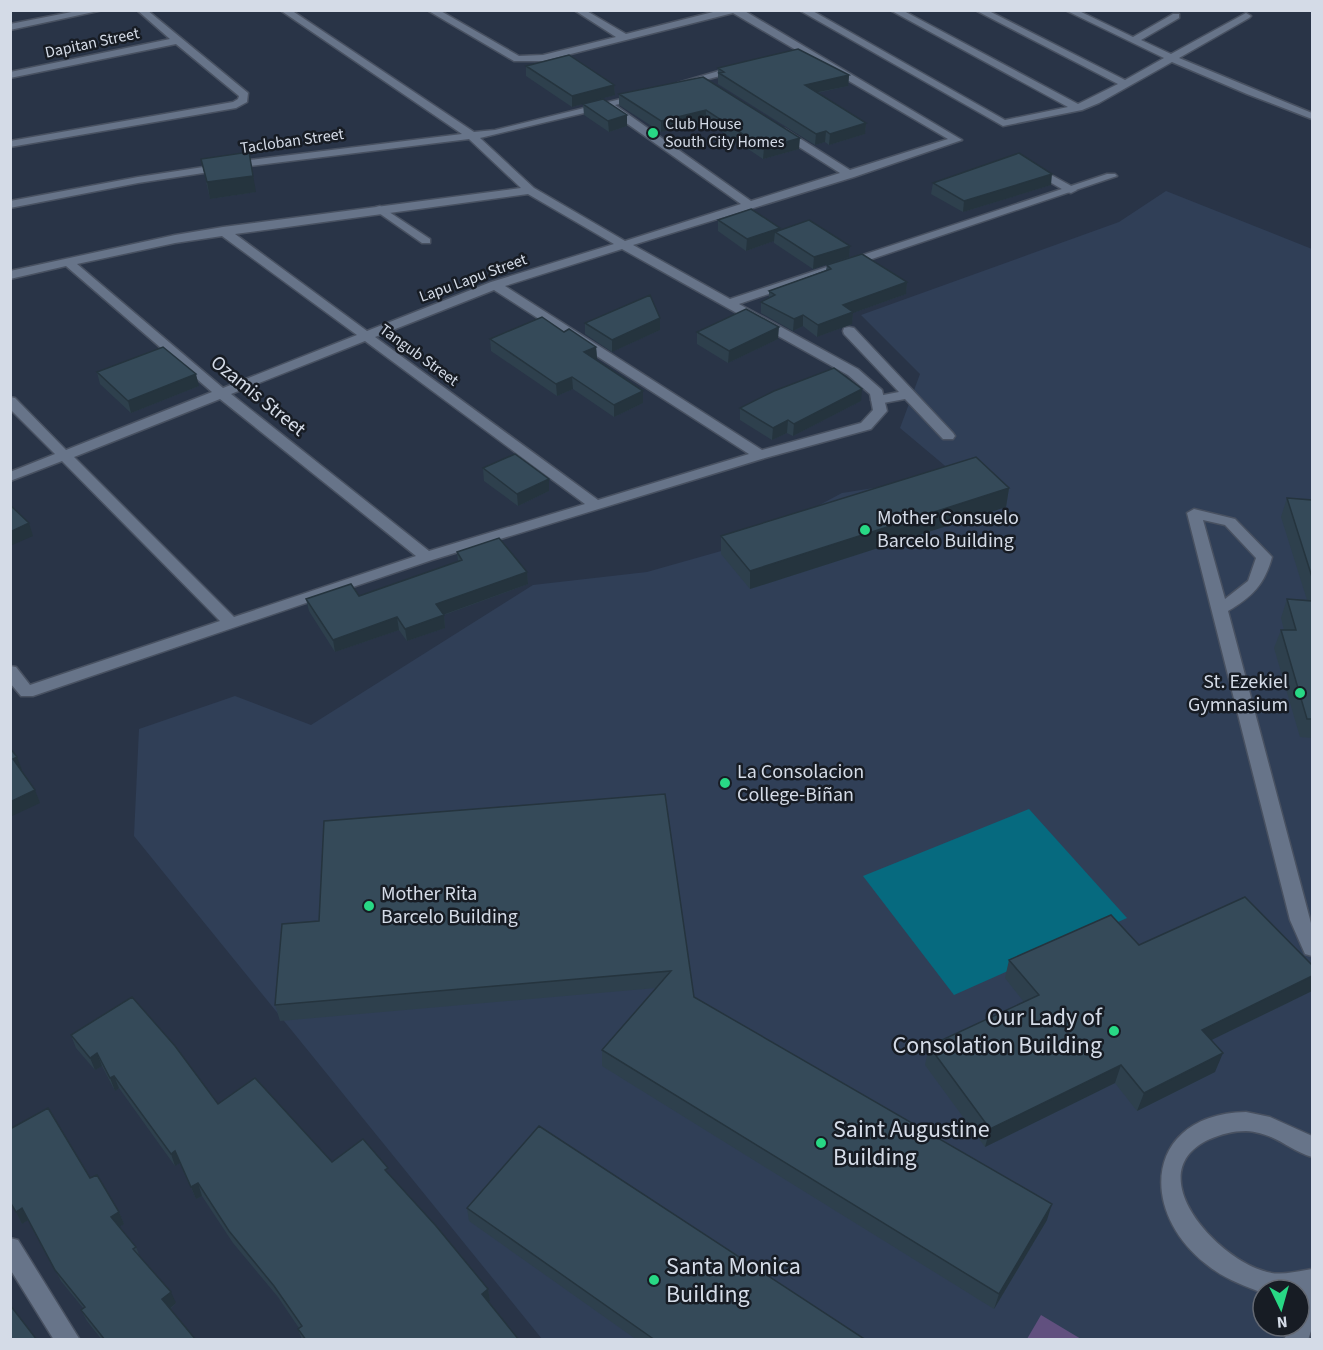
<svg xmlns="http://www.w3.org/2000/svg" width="1323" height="1350" font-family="'Source Sans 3',sans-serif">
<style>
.built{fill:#303f57;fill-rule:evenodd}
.green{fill:#61507f}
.water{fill:#066a7f}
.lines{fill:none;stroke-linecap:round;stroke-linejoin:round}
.service-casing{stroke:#485161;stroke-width:3}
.minor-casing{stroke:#485161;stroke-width:3}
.service{fill:#677489;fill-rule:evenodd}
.minor{fill:#677489;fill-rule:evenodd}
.wall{fill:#2e404d}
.shaded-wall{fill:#25343e}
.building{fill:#354a59;stroke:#25343e;stroke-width:1.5}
.poi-dot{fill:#28d885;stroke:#171c24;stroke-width:2}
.labels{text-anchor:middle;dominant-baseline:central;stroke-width:5;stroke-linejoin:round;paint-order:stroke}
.far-street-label{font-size:16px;fill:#d4dbe7;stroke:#171c24}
.far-poi-label{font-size:16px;fill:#d4dbe7;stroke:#171c24;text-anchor:start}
.street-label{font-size:20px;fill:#d4dbe7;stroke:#171c24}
.poi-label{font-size:20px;fill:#d4dbe7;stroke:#171c24;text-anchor:start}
.near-poi-label{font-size:24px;fill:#d4dbe7;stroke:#171c24;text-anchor:start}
</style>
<rect width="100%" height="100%" fill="#293447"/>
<path class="built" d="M1166,191L1312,249V1339H542L134,836L139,729L235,696L311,725L533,585L647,572L746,544L842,493L956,475L900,428L920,374L861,315L1119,222ZM1263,1290H1299V1326H1263Z"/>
<path class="green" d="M1041,1315L1081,1339H1027Z"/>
<path class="water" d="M1029,809L1127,918L954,995L863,876Z"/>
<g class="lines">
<defs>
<path id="service" d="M1033,165L1075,188L1077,190L1071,193L1067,192L1029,170L1028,168Z
M380,206L430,239V243H422L376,211V207Z
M849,327L854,328L953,433L955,436L953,439H943L905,399L878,404L873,403L871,400L873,397L899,392L844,334L843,331L844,328Z
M1194,509L1235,519L1272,557C1265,584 1252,597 1228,611L1312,927V956L1305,954L1290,920L1187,513ZM1203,520L1225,525L1256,558L1248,581L1225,599Z
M1246,1112L1270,1117L1310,1135L1312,1136V1157C1288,1150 1276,1133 1246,1131C1232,1131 1222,1134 1210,1139C1137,1172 1217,1260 1267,1272C1282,1276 1298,1271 1312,1269V1328L1308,1340H1284L1290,1326H1299V1302L1303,1293L1299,1294V1290H1263V1293C1242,1285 1223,1278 1206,1264C1137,1210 1146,1114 1246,1112Z"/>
<path id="minor" d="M82,10H103L10,30V24Z
M137,10H147L248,93L247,102L236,108L10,147V141L233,102L238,99L239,96L176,44L10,78V72L170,39Z
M280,10H291L474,132L495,130L645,93V97L615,105L751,201L840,173L777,133V129H785L850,170L948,139L733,13L543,61H514L427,10H439L519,56L543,55L616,37L574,10H585L626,34L721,10H743L962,140L854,177L633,245L730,299L1107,174H1115L1117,176L739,304L858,369L882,390L887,411L871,429L765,458L432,560L33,696H21L10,683V666L16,667L30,685L220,621L62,461L10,481V472L55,454L10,409V397L15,398L66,450L212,392L66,266L10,279V271L175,235L223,227L521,188L469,139L249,166L138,183L10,208V201L138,177L249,160L462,134ZM605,108L741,204L625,241L534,188L480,138ZM528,194L614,244L491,282L367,331L235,234ZM222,236L357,335L223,388L77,264L175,243ZM622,249L848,375L870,394L873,410L861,423L762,450L505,286ZM494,290L749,454L598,500L375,337ZM365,341L585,504L429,551L231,394ZM220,399L416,556L234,617L74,457Z
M799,10H811L1005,120L1068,107L890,10H902L1078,104L1118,84L975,10H987L1125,80L1164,58L1065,10H1077L1133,37L1173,14H1179V18L1141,40L1171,54L1246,13L1251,16L1249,18L1179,58L1312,113V119L1247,94L1172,62L1099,103L1082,110L1003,126Z
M739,65L744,68L742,70L683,86L678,83Z
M10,1238L18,1240L80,1340H54L10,1269Z"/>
</defs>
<use href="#service" class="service-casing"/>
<use href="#minor" class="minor-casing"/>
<use href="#service" class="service"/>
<use href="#minor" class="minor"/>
</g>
<path class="wall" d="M526,66L614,85L615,95L572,107L526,76Z
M718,68L849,75L848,86L817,93L866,123L865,134L829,145L825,142L815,145L718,84Z
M703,77L799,149L763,159L706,121L661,132L619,105V94Z
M583,104L627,115V126L609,132L584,115Z
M201,159L256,192L210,199Z
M933,183L1051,185L963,212L931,194Z
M718,220L780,230L850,246L849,257L813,269L774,243V241L746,251L718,231Z
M827,265L907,282L906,294L853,313L852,324L817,337L803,326L793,331L761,313V302L769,298V291L826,270Z
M585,323L660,330L612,352L585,334Z
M564,332L596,347L597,359L595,360L643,391V403L614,417L573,389L557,396L491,351L490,339Z
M697,332L778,339L728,363L697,344Z
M97,372L199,386L131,413L100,384Z
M861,401L793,436L787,433L772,440L740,420V408Z
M483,468L549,491L518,506L484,481Z
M1009,488L1006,507L750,589L721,554V536Z
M1287,498L1312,500V738L1300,737L1274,648L1281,630H1284L1281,618L1287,599L1307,600L1281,517Z
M457,552L527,572L528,584L444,615L445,628L407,641L399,630L335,652L309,611L306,599L359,596L458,561Z
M665,794L694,997L1047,1220L994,1309L602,1066V1050L656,988L280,1021L275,1005L319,921Z
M1139,945L1312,991L1211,1040L1215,1072L1137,1111L1115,1083L985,1147L925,1065L929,1046L1024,1002L1005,978L1009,960Z
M71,1035L218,1104L332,1162L390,1175L488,1289L490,1301L488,1302L519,1340H302L298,1329L299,1328L278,1297L233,1243L202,1196L196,1199L180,1163L175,1166L119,1088L115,1091L102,1066L95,1070L76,1048Z
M10,1129L90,1178L119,1212L124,1224L119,1227L136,1247L140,1257L176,1303L170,1309L196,1340H102L87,1321L81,1310L83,1308L61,1281L28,1220L22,1224L13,1206Z
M467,1208L866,1340H637L469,1221Z"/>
<path class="shaded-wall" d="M849,75L848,86L804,95L805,85Z
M614,85L615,95L572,107V96Z
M706,110V121L661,132V121Z
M627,115V126L609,132L608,121Z
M866,123L865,134L829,145L830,134Z
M826,131L825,142L815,145L816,134Z
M800,138L799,149L763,159L764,148Z
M249,152L256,192L210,199L207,182Z
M1052,174L1051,185L963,212L964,201Z
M780,228V235L775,232L774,241L746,251L747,239Z
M850,246L849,257L813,269L814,257Z
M907,282L906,294L853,313L852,324L817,337L818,325L843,305Z
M803,315V326L793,331L794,319Z
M660,318V330L612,352V340Z
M779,327L778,339L728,363L729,351Z
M596,347L597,359L585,364L584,352Z
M196,374L199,386L131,413L128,401Z
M572,377L573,389L557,396L556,384Z
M862,389L861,401L793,436L794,424Z
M643,391V403L614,417V405Z
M788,420L787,433L772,440L773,428Z
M549,479V491L518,506L517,494Z
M1009,488L1006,507L750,589V571Z
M29,523L33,536L10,546V532Z
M527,572L528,584L437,617L436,604Z
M444,615L445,628L407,641L405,629Z
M397,617L399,630L335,652L333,640Z
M17,757L22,770L18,772L13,759Z
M35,790L40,803L10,817V802Z
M1312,976V991L1195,1048L1202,1030Z
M97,1053L102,1066L95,1070L90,1058Z
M1223,1053L1215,1072L1137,1111L1144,1093Z
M1121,1065L1115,1083L985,1147L990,1129Z
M114,1076L119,1088L115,1091L110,1078Z
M175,1151L180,1163L175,1166L171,1154Z
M198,1183L202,1196L196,1199L191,1187Z
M1052,1204L1047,1220L994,1309L999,1294Z
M22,1208L28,1220L22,1224L16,1212Z
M119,1212L124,1224L116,1229L111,1217Z
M488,1289L490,1301L483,1305L482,1294Z
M171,1292L176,1303L167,1311L162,1299Z"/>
<path class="building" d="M798,49L849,75L805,85L866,123L830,134L826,131L816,134L719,73L724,72L718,68Z
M569,55L614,85L572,96L526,66Z
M703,77L800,138L764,148L706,110L661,121L619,94Z
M603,99L627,115L608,121L583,104Z
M249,152L253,176L207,182L201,159Z
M1019,153L1052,174L964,201L933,183Z
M751,209L780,228L747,239L718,220Z
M809,220L850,246L814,257L775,232Z
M862,254L907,282L843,305L853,312L818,325L803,315L794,319L761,302L775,295L769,291L831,269L827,265Z
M650,295L660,318L612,340L585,323Z
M746,309L779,327L729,351L697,332Z
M542,317L564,332L569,329L596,347L584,352L643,391L614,405L572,377L556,384L490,339Z
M163,347L196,374L128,401L97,372Z
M834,368L862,389L794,424L788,420L773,428L740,408L774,391Z
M515,454L549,479L517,494L483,468Z
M976,457L1009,488L750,571L721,536Z
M1287,498L1312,500V577Z
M10,505L29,523L10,532Z
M499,538L527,572L436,604L444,615L405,629L397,617L333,640L306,599L351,584L359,596L462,560L457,552Z
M1287,599L1312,601V719H1307L1281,630H1296Z
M10,748L17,757L13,759L35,790L10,802Z
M665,794L694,997L1052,1204L999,1294L602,1050L671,971L275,1005L282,924L319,921L324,821Z
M1245,897L1312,965V976L1202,1030L1223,1053L1144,1093L1121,1065L990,1129L929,1046L1039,995L1009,960L1111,915L1139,945Z
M132,997L175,1046L218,1104L255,1078L332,1162L363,1139L388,1168L385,1170L436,1226L488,1289L482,1294L519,1340H306L298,1329L302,1326L274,1286L229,1231L198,1183L191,1187L175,1151L171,1154L114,1076L110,1078L97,1053L90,1058L71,1035Z
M48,1108L90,1178L97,1175L119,1212L111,1217L136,1247L133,1249L171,1292L162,1299L196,1340H105L81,1310L85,1307L55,1270L22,1208L16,1212L10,1202V1129Z
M539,1126L866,1340H655L467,1208Z
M10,1305L37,1340H10Z"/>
<g class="poi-dot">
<circle cx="653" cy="133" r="6"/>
<circle cx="865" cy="530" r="6"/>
<circle cx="1300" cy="693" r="6"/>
<circle cx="725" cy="783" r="6"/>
<circle cx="369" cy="906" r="6"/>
<circle cx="1114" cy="1031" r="6"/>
<circle cx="821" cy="1143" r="6"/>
<circle cx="654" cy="1280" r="6"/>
</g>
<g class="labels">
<g class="far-street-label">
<text transform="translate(92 43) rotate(-12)">Dapitan Street</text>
<text transform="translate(292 141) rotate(-8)">Tacloban Street</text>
<text transform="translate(473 278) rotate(-20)">Lapu Lapu Street</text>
<text transform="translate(419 355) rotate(36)">Tangub Street</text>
</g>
<g class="far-poi-label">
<text x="665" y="124">Club House<tspan x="665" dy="18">South City Homes</tspan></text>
</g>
<g class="street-label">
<text transform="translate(258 396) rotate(39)">Ozamis Street</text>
</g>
<g class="poi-label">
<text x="877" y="518">Mother Consuelo<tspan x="877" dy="23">Barcelo Building</tspan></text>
<text x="1288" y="682" text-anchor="end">St. Ezekiel<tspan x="1288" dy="23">Gymnasium</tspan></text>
<text x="737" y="772">La Consolacion<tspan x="737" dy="23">College-Biñan</tspan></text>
<text x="381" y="894">Mother Rita<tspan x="381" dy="23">Barcelo Building</tspan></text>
</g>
<g class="near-poi-label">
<text x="1102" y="1017" text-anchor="end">Our Lady of<tspan x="1102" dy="28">Consolation Building</tspan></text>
<text x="833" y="1129">Saint Augustine<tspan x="833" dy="28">Building</tspan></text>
<text x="666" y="1266">Santa Monica<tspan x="666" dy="28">Building</tspan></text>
</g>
</g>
<rect width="1323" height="1350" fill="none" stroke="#d4dbe7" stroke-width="24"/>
<g transform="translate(1281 1308) rotate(175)"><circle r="28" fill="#171c24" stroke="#636872" stroke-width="1.5"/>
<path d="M0-4.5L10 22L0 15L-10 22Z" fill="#28d885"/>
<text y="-9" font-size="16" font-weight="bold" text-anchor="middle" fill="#d4dbe7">N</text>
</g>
</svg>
